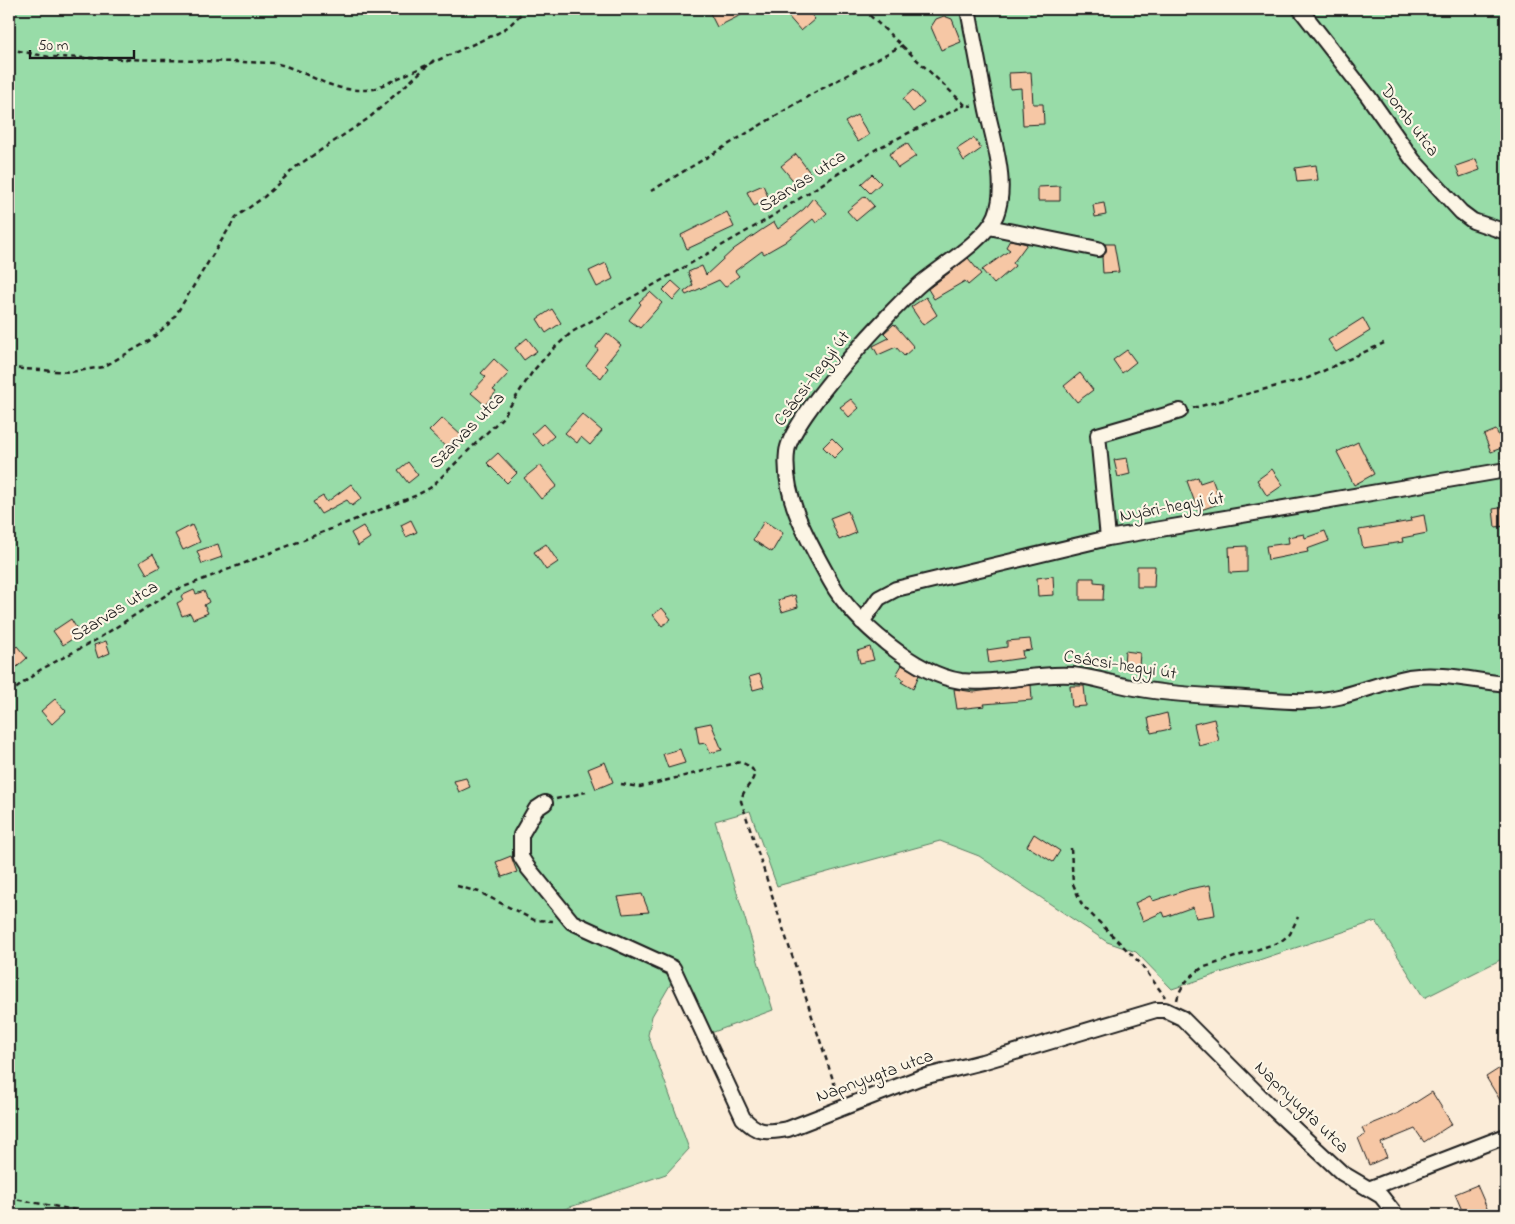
<svg xmlns="http://www.w3.org/2000/svg" width="1515" height="1224" font-family="'Indie Flower',sans-serif">
<style>
.green{fill:#98dca8;stroke:#5a7c62}
.building{fill:#f6c7a5;stroke:#1c1c1c}
.lines{fill:none;stroke-linecap:round;stroke-linejoin:round}
.street-casing{stroke:#1c1c1c;stroke-width:18}
.path{stroke:#1c1c1c;stroke-width:2.5;stroke-dasharray:5 4;stroke-linecap:butt}
.street{stroke:#fcf5e5;stroke-width:14}
.labels{text-anchor:middle;dominant-baseline:central;stroke-width:4.5;stroke-linejoin:round;paint-order:stroke}
.street-label{font-size:18px;fill:#1c1c1c;stroke:#fcf5e5}
</style>
<rect width="100%" height="100%" fill="#fbecd8"/>
<filter id="ink" filterUnits="userSpaceOnUse"><feTurbulence type="fractalNoise" baseFrequency=".02" numOctaves="2"/><feDisplacementMap in="SourceGraphic" scale="10" xChannelSelector="R" yChannelSelector="G"/><feConvolveMatrix kernelMatrix="1 2 1 2 8 2 1 2 1" color-interpolation-filters="sRGB"/></filter>
<g filter="url(#ink)">
<path class="green" d="M9,9H1506V957L1424,998L1376,921L1172,989L1136,952L1107,942L979,856L940,841L777,886L750,811L715,821L773,1010L711,1033L681,966L652,1016L648,1035L689,1149L666,1174L556,1212L553,1215H9Z"/>
<path class="building" d="M708,9H753L717,27Z
M794,9H806L815,19L801,31L787,15Z
M944,16L952,19L961,42L941,50L931,27L936,19Z
M1031,72L1033,104H1043L1044,124L1023,125L1021,88L1010,89L1009,73Z
M913,90L924,103L913,112L903,99Z
M857,115L869,135L858,142L845,122Z
M974,138L981,149L964,161L957,149Z
M907,143L916,156L898,168L889,154Z
M796,154L811,174L797,185L781,166Z
M1476,159L1480,170L1460,177L1456,166Z
M1316,165L1318,180L1297,182L1295,168Z
M872,174L881,183L870,193L861,184Z
M763,185L769,199L754,206L747,192Z
M1060,186V201H1038V187Z
M865,196L874,206L856,221L847,211Z
M813,198L827,213L816,223L813,219L785,242L764,254L762,251L735,271L739,276L725,287L719,280L686,295L684,292L693,285L688,272L702,266L706,275L734,249L763,229L774,222L778,229L804,209Z
M1104,203L1106,215L1095,217L1093,205Z
M727,212L734,227L687,249L681,235Z
M1010,240L1027,244L1013,263L1015,266L994,284L982,270L1010,250L1006,247Z
M1105,244H1114L1119,272L1103,273L1102,257L1106,251Z
M968,258L981,274L968,285L965,281L934,299L928,289Z
M606,263L613,279L597,287L589,271Z
M672,281L682,290L673,300L663,290Z
M650,292L662,303L640,328L629,320L641,304L639,302Z
M926,297L937,315L923,325L911,307Z
M552,309L561,323L546,333L537,319Z
M1363,318L1370,331L1336,352L1328,340Z
M894,324L914,347L904,356L896,347L878,355L873,346L889,338L884,333Z
M607,333L621,345L605,365L608,368L601,378L586,366L598,350L596,347Z
M527,338L537,351L524,360L515,348Z
M1127,350L1136,362L1122,373L1113,360Z
M494,359L509,373L493,390L496,392L485,405L471,393L486,377L481,373Z
M1080,373L1093,390L1077,402L1064,386Z
M851,399L859,408L849,417L840,407Z
M582,414L602,431L590,445L581,437L577,443L565,433Z
M442,418L462,436L449,450L429,431Z
M543,424L554,436L543,446L532,434Z
M1496,430L1504,447L1491,452L1484,435Z
M832,438L843,449L834,458L823,447Z
M1358,442L1374,474L1354,485L1337,452Z
M498,453L517,473L507,483L487,463Z
M1127,458L1130,474L1118,477L1114,460Z
M408,462L418,475L408,483L398,470Z
M540,465L557,486L541,499L524,478Z
M1272,469L1283,485L1267,496L1257,480Z
M1198,477L1200,483L1212,479L1221,503L1198,511L1187,481Z
M351,484L362,498L352,506L347,500L321,514L313,502L323,496L327,502Z
M1506,507V526L1495,527L1493,509Z
M848,511L856,533L839,540L830,518Z
M1424,515L1427,533L1402,538L1403,542L1363,548L1359,530L1411,521L1410,518Z
M411,520L417,532L406,537L401,525Z
M764,521L783,533L772,552L753,540Z
M192,525L200,542L183,550L175,534Z
M363,526L370,538L358,546L351,533Z
M1325,531L1329,541L1307,549L1308,552L1268,560L1266,546L1289,543L1288,537L1304,534L1305,538Z
M218,544L222,557L202,564L197,551Z
M546,544L558,562L546,570L534,552Z
M1247,546V572L1230,573L1229,547Z
M153,554L160,567L147,574L140,562Z
M1137,566H1155L1154,587H1137Z
M1053,576L1054,595L1038,596L1037,578Z
M1080,578H1094V582L1104,583L1103,600H1080Z
M194,590L196,594L204,591L209,602L204,605L208,613L193,619L190,613L182,616L177,603L183,600L181,596Z
M795,595L798,607L782,612L778,600Z
M662,608L671,619L662,626L653,615Z
M71,619L80,634L63,645L53,631Z
M1030,639L1032,650L1022,651L1023,658L989,663L987,650L1007,647V641Z
M106,641L110,653L98,658L94,645Z
M17,646L27,658L9,674V654Z
M870,647L874,660L860,663L857,651Z
M1125,651L1140,653L1139,666L1124,664Z
M902,665L919,675L913,689L901,682L904,680L896,675Z
M760,674L764,687L753,690L749,677Z
M1031,685L1032,700L984,704L985,706L957,709L954,689L974,692Z
M1070,686H1084L1086,706L1072,707Z
M55,699L66,711L52,724L41,711Z
M1167,713L1170,729L1151,733L1148,718Z
M1214,719L1219,741L1199,746L1194,724Z
M711,723L722,750L710,753L706,743L699,744L696,726Z
M680,749L685,763L668,768L663,754Z
M605,762L613,782L596,789L588,769Z
M466,778L470,787L459,792L454,781Z
M1034,834L1060,851L1053,862L1027,846Z
M511,856L517,872L502,877L496,862Z
M1210,885L1215,915L1196,918L1193,907L1165,917L1163,912L1143,921L1135,903L1150,896L1153,901L1189,889Z
M642,894L649,912L623,914L618,897Z
M1500,1068L1506,1078V1110L1486,1077Z
M1432,1092L1452,1124L1424,1142L1415,1129L1381,1143L1387,1157L1369,1165L1358,1138L1365,1135L1362,1128L1399,1113Z
M1477,1185L1490,1215H1464L1455,1194Z"/>
<g class="lines">
<defs>
<path id="street" d="M968,9C974,41 980,73 986,105C992,137 1009,182 996,215C987,238 945,264 925,280C895,304 790,419 787,452C782,499 810,543 831,582C852,621 917,675 961,681C998,685 1035,672 1073,675C1095,677 1118,686 1141,689C1175,695 1210,696 1245,698C1266,699 1287,702 1308,701C1346,700 1373,684 1409,677C1440,672 1475,681 1506,684
M1300,9L1368,96L1413,160L1461,212L1473,221L1506,232
M989,227L1098,249
M1108,538L1098,435L1180,411
M862,622L879,598L896,589L1108,538L1506,470
M545,803L536,809L521,835V857L528,868L572,922L673,968L743,1118C758,1135 768,1132 788,1129L919,1078L982,1062L1156,1010H1165L1182,1018L1270,1106L1342,1173L1381,1196L1396,1215
M1371,1188L1506,1136"/>
</defs>
<use href="#street" class="street-casing"/>
<path class="path" d="M863,9L965,105L972,106
M9,49L50,57L275,63C314,73 331,95 374,89L498,33L509,26L526,9
M651,191L812,94L903,45
M9,368L71,372L103,367L149,341L172,321L236,217L264,197L297,166L369,118L434,60
M1193,408L1308,378L1384,343
M9,694L40,670L96,640L171,592L415,496L430,488L503,417L533,371L552,350L572,332L766,220L878,148L965,105
M621,784L640,787L740,762C770,773 743,784 741,801L838,1095
M556,799L586,792
M1071,848L1073,884L1082,905L1141,964L1165,997
M457,886L479,892L534,920L553,921
M1177,1000C1180,986 1190,976 1202,968L1280,942L1290,934L1298,917
M9,1198L102,1215"/>
<use href="#street" class="street"/>
</g>
</g>
<g class="labels">
<g class="street-label">
<text transform="translate(1409 121) rotate(53)">Domb utca</text>
<text transform="translate(803 182) rotate(-33)">Szarvas utca</text>
<text transform="translate(813 379) rotate(-53)">Csácsi-hegyi út</text>
<text transform="translate(468 431) rotate(-46)">Szarvas utca</text>
<text transform="translate(1172 508) rotate(-10)">Nyári-hegyi út</text>
<text transform="translate(115 612) rotate(-32)">Szarvas utca</text>
<text transform="translate(1120 666) rotate(9)">Csácsi-hegyi út</text>
<text transform="translate(875 1077) rotate(-20)">Napnyugta utca</text>
<text transform="translate(1301 1108) rotate(44)">Napnyugta utca</text>
</g>
</g>
<rect width="1515" height="1224" fill="none" stroke="#fcf5e5" stroke-width="30"/>
<rect x="15" y="15" width="1485" height="1194" fill="none" stroke="#1c1c1c" stroke-width="2" filter="url(#ink)"/>
<path d="M30 50v8h104v-8" fill="none" stroke="#1c1c1c" stroke-width="2.5"/>
<text x="38" y="50" font-size="15" fill="#1c1c1c" stroke="#fcf5e5" stroke-width="4" paint-order="stroke">50 m</text>
</svg>
